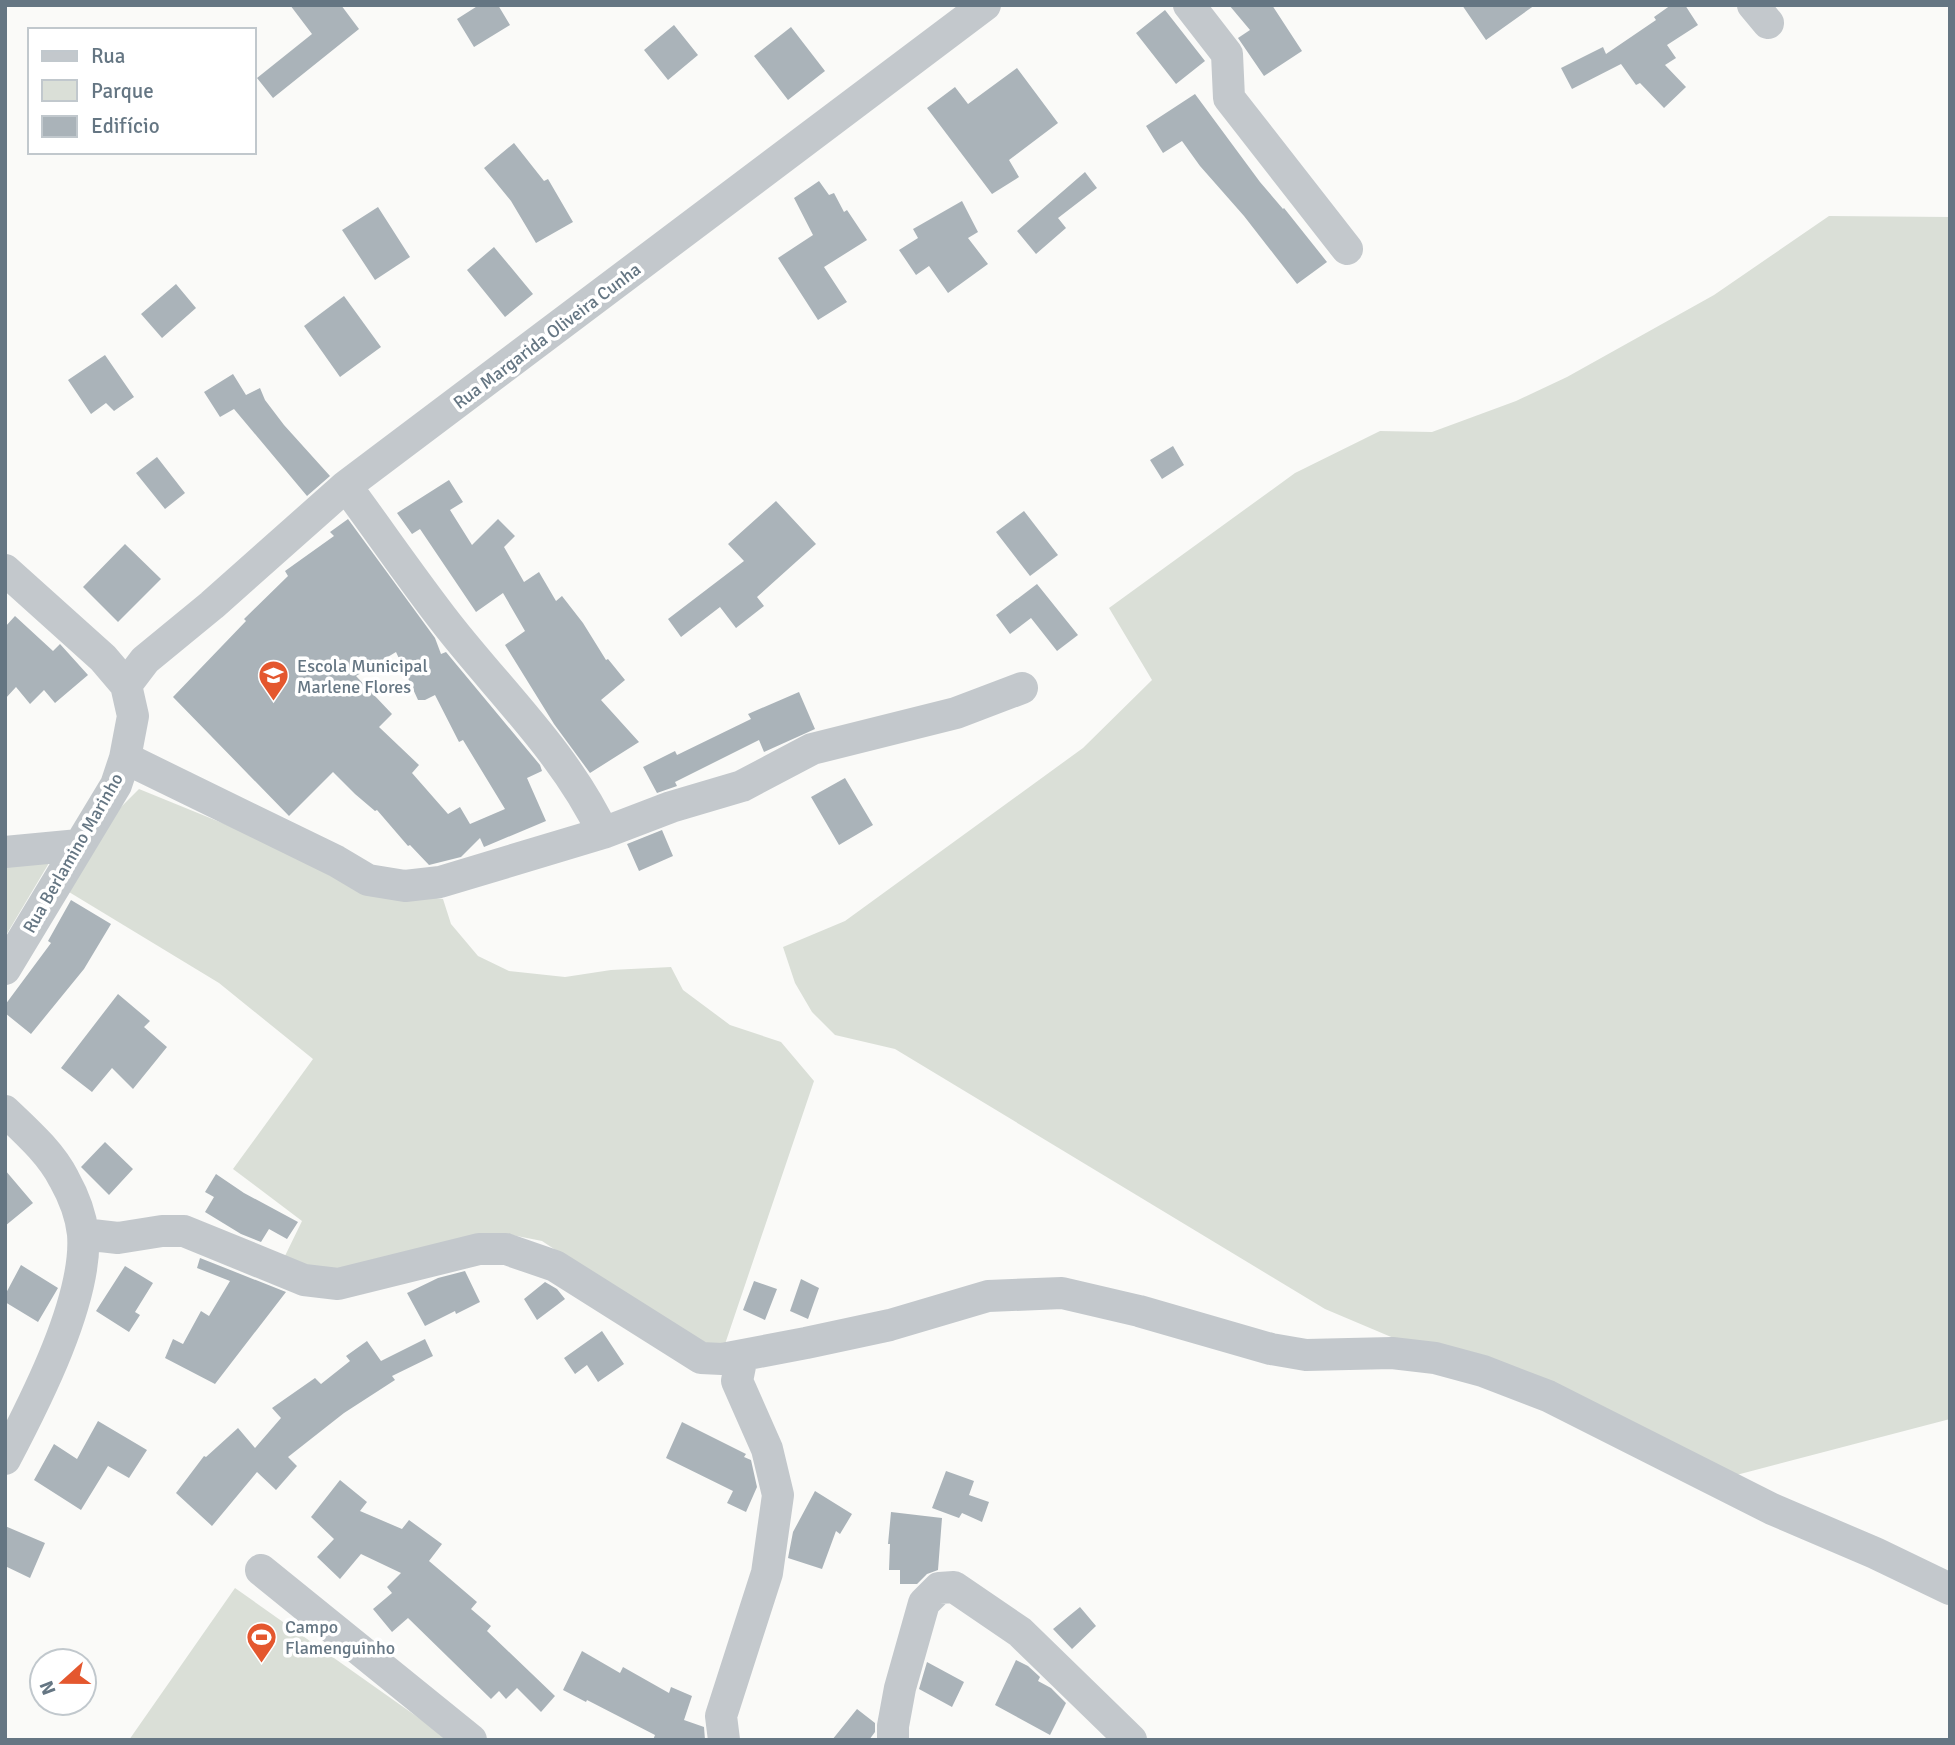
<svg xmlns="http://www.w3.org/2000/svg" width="1955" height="1745" font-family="Signika,sans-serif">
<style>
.green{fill:#dadfd7}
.building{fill:#aab3b9;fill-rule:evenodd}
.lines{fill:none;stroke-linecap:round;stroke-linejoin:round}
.minor{stroke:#c3c8cc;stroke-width:32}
.labels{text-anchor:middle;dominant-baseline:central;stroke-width:7;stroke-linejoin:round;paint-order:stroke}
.street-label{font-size:18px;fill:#657683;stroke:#fff}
.poi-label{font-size:18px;fill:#657683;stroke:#fff;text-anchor:start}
</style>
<rect width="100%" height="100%" fill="#fafaf8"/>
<path class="green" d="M1829,216L1950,217V1419L1725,1478L1325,1309L895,1049L835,1035L812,1012L795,983L783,947L845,921L1083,748L1152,680L1109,608L1295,473L1380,431L1432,432L1516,401L1567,377L1714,295Z
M139,789L264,840L422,896L443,899L451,924L478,956L509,971L565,977L611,970L671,967L683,990L730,1025L781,1042L814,1081L723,1350L678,1331L542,1241L502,1233L331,1270L283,1260L302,1221L233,1169L313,1059L219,983L69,892L115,813Z
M5,863H49L5,937Z
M235,1588L450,1740H129Z"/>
<path class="building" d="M290,5H341L359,29L273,98L257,78L312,34Z
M479,5H498L510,25L474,47L457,19Z
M1229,5H1272L1302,51L1264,76L1238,38L1250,30Z
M1462,5H1535L1486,40Z
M1671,5H1685L1698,25L1667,45L1676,58L1665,65L1686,87L1664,108L1640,83L1636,85L1621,64L1572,89L1561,68L1603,47L1606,54L1656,20L1654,17Z
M1165,10L1205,61L1176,84L1136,33Z
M674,25L698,55L668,80L644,50Z
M791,27L825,71L788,100L754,56Z
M1017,68L1058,123L1009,160L1019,177L992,194L927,108L955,87L968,104Z
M1195,94L1260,182L1283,209L1284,208L1327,262L1297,284L1244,216L1200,166L1182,141L1163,153L1146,126Z
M514,143L544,181L548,179L573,222L536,243L511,201L484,168Z
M1085,172L1097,188L1058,218L1066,228L1036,254L1017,231Z
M819,181L829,195L834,193L844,212L847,210L867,240L824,267L847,302L818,320L778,258L813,235L794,198Z
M962,201L978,232L968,238L988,264L948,293L929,266L916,275L899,250L918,238L913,229Z
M378,207L410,257L375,280L342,230Z
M494,247L533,294L505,317L467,270Z
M176,284L196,308L162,338L141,314Z
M344,296L381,347L340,377L304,326Z
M105,355L134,397L114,411L106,403L91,414L68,380Z
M233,374L246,395L260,388L265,400L284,425L330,476L307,496L234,409L220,417L204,392Z
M1173,446L1184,465L1162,479L1150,460Z
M157,457L185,493L165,509L136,473Z
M449,480L463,502L450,510L472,545L498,519L515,536L504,547L524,582L539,572L556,601L562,596L583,623L606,660L608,659L625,680L601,700L639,742L590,773L554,724L505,645L525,631L503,593L476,612L420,529L412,534L397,513Z
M776,501L816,544L757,597L764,606L736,628L720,607L681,637L668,619L744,561L728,544Z
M1024,511L1058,555L1030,576L996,532Z
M348,519L435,638L441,654L446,652L540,765L542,771L527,778L546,821L484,847L480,838L461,857L429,865L410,845L408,846L377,810L375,811L355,794L333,772L289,816L173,697L246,621L244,619L288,576L285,571L334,536L330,532ZM396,652L418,700H425L435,695L459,742L463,740L505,809L470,824L460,807L448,814L412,773L419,765L379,727L392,714L356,676Z
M125,544L161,579L118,622L83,587Z
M1037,584L1078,635L1057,651L1031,618L1010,634L996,615Z
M15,616L53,651L60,644L88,675L55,703L44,690L30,704L16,687L5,699V627Z
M799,692L815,729L764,752L759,740L675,782L677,786L657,793L643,767L675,751L677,755L751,719L748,714Z
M845,778L873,825L839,845L811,797Z
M662,830L673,856L639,871L627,844Z
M71,900L111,924L84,969L31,1034L5,1013V1005L51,943L48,941Z
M118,994L150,1021L144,1027L167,1047L133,1089L112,1068L92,1092L61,1068Z
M105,1142L133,1169L109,1195L81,1167Z
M5,1170L33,1203L5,1226Z
M216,1174L244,1193L298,1222L287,1239L269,1229L261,1242L241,1234L205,1212L214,1197L205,1192Z
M200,1258L286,1292L215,1384L165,1358L173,1339L183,1344L201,1311L209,1316L230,1281L197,1268Z
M21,1265L58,1288L38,1322L5,1302V1295Z
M125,1266L153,1283L135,1312L140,1315L129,1332L96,1311Z
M465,1271L480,1302L456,1314L455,1311L425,1326L407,1293L438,1278Z
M801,1279L819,1288L808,1319L790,1311Z
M754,1281L777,1289L765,1320L743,1310Z
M545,1282L557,1289L565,1299L537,1320L524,1299Z
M602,1331L624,1364L598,1382L587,1365L575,1374L564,1358Z
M425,1339L433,1356L392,1376L395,1380L344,1413L288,1457L297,1466L276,1490L257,1472L212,1526L176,1493L204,1456L206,1457L238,1428L255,1448L281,1418L272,1408L315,1378L321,1384L350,1361L346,1356L367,1341L381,1361Z
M98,1421L147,1450L129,1478L108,1466L81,1510L34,1480L54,1444L77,1459Z
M682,1422L746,1454L744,1457L751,1460L757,1487L746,1512L727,1503L733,1491L666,1458Z
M946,1471L974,1481L969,1495L989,1502L982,1522L962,1513L959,1518L932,1508Z
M340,1480L367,1502L360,1511L402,1529L409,1520L442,1544L429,1561L477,1602L471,1609L491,1626L487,1631L555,1696L541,1712L517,1688L506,1699L499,1691L491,1699L408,1618L392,1632L373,1609L392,1593L387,1587L401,1573L361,1554L340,1579L317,1557L334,1539L311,1517Z
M815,1491L852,1514L840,1534L836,1531L822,1569L788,1558L793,1532Z
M891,1512L942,1518L938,1570L927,1574L917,1584H900V1570H889L890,1544H888Z
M5,1526L45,1543L30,1578L5,1566Z
M1080,1607L1096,1626L1072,1649L1053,1629Z
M582,1651L620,1673L623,1667L669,1693L671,1687L692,1696L684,1720L704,1727L705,1740H653L655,1735L587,1700L586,1702L563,1690Z
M1016,1660L1028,1666L1040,1677L1038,1681L1051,1688L1066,1703L1050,1735L995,1705Z
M927,1662L964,1682L952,1707L919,1689Z
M857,1709L875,1723V1732L869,1740H832Z"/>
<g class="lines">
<path class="minor" d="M1189,5L1227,54L1229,98L1347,249
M1753,5L1768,23
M5,570L103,658L126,685L133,716L125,758L116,785L5,969
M126,685L145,660L212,605L346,486L985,5
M125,758L336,861L368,880L405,886L440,882L603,833C566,754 500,692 447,624C412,579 380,532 346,486
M603,833L671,807L742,786L812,749L956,713L1022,688
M5,852L79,845
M5,1111C26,1131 51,1153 64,1179C73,1195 81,1216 83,1234C88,1299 35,1402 5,1459
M83,1234L118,1238L162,1231H184L304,1280L338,1284L479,1249H506L555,1266L701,1358L722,1359L806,1343L890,1325L988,1296L1062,1293L1139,1311L1271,1349L1306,1355L1392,1353L1435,1358L1483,1371L1548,1396L1772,1509L1875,1553L1950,1589
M261,1570L471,1740
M724,1740L721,1716L767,1573L778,1495L767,1449L737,1381L742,1356
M893,1740V1726L900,1688L924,1603L939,1588L954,1587L1020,1632L1131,1740"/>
</g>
<defs>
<symbol id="school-pin" viewBox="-11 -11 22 30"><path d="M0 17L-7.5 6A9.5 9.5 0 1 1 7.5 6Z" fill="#e4572e" stroke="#fff"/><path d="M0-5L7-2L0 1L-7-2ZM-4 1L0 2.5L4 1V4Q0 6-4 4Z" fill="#fff"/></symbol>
<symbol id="stadium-pin" viewBox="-11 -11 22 30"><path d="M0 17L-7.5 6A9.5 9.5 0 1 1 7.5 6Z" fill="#e4572e" stroke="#fff"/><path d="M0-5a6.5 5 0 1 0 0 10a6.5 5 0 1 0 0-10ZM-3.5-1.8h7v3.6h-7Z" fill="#fff"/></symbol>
</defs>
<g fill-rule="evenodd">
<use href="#school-pin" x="256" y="658" width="35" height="47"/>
<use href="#stadium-pin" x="244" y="1620" width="35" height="47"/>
</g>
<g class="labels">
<g class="street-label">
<text transform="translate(547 336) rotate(-37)">Rua Margarida Oliveira Cunha</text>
<text transform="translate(73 853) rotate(-60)">Rua Berlamino Marinho</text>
</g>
<g class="poi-label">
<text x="297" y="666">Escola Municipal<tspan x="297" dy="21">Marlene Flores</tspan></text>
<text x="285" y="1627">Campo<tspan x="285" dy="21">Flamenguinho</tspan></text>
</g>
</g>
<rect width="1955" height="1745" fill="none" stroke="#657683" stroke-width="14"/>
<rect x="28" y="28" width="228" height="126" fill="#ffffff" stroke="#c1c8cd" stroke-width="2"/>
<rect x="42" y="51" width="35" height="10" fill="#c3c8cc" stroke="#c1c8cd" stroke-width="2"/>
<text x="91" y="63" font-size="21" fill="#657683">Rua</text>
<rect x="42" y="80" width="35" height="21" fill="#dadfd7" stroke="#c1c8cd" stroke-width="2"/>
<text x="91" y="98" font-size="21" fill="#657683">Parque</text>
<rect x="42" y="116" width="35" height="21" fill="#aab3b9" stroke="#c1c8cd" stroke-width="2"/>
<text x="91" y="133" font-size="21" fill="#657683">Edifício</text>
<g transform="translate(63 1682) rotate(249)"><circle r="33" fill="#ffffff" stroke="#c1c8cd" stroke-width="2"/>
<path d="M0-5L12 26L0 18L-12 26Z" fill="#e4572e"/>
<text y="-10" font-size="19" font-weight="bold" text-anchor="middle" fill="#657683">N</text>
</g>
</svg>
